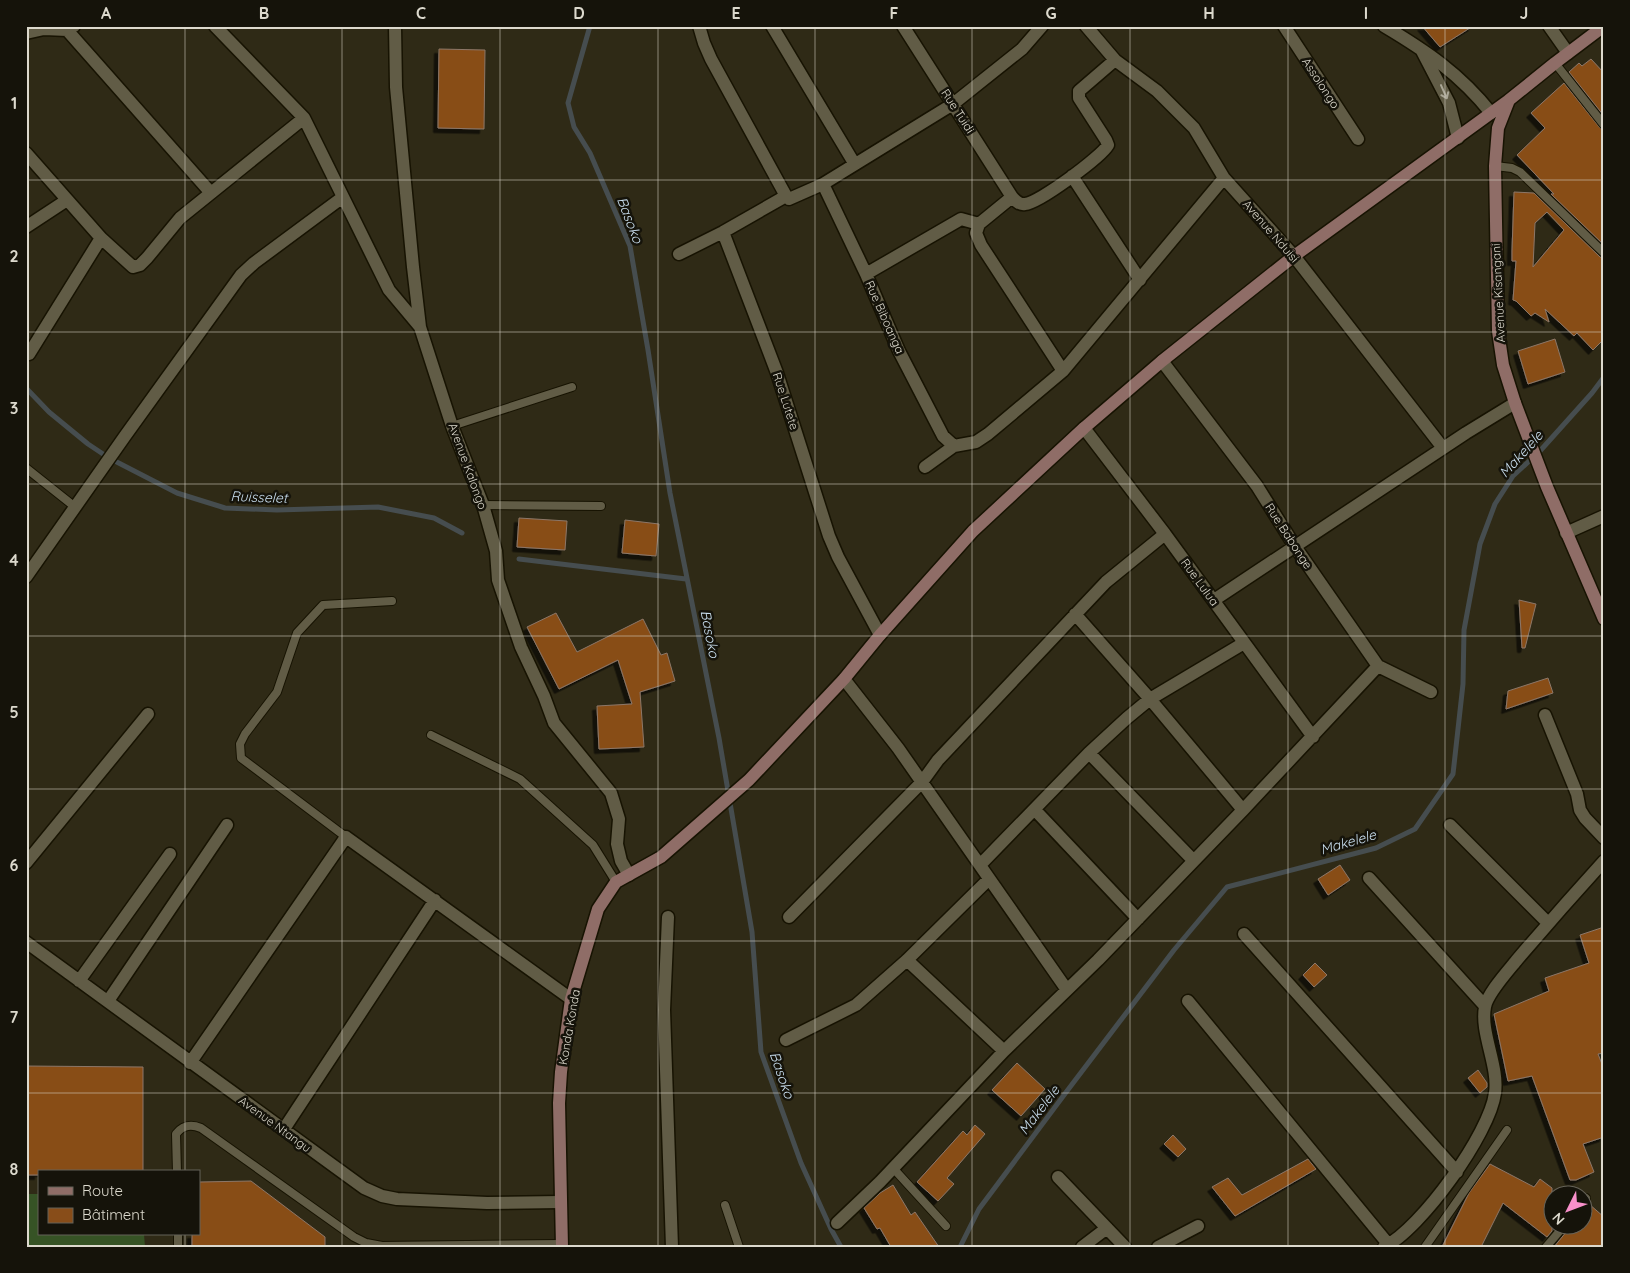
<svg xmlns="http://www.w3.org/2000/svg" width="1630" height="1273" font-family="Quicksand,sans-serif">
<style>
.green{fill:#365325}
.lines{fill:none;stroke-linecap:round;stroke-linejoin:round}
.stream{stroke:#464d4f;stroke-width:5}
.building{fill:#884d19;stroke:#8c7768;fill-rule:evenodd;filter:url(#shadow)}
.lane-casing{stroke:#171302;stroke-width:10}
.street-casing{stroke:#171302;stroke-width:15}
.secondary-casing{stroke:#171302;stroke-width:15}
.lane{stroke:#615c46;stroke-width:8}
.street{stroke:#615c46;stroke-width:12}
.secondary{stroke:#8f6d67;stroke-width:12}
.oneway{stroke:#aba797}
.grid{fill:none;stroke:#dcd9cd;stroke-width:1;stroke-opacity:0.55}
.labels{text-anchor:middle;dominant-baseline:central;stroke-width:5;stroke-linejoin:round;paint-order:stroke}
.street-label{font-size:12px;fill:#dcd9cd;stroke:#15130a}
.water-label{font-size:14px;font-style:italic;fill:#c8dded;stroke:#15130a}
.neatline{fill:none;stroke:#dcd9cd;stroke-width:2}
.grid-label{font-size:16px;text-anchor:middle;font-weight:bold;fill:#dcd9cd}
</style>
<defs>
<filter id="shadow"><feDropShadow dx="-4.5" dy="4.5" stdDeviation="0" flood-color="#0009"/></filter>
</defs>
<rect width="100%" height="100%" fill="#2f2a16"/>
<path class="green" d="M26,1194H39V1234H144L145,1247H26Z"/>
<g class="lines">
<path class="stream" d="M590,26L568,103L574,127L590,153L630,246L648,350L670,493L719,738L752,932L761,1052L801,1163L831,1229L841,1247
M26,388L49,412L88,444L109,458L177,493L225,508L277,510L378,507L434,518L462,533
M519,559L686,579
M960,1247L979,1209L1067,1091L1174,950L1227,887L1376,848L1415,829L1453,774L1463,684L1464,630L1480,544L1495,504L1513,476L1540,451L1592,393L1604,377"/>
</g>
<path class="building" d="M1422,26H1473L1440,47Z
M439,49L485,50L484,129L438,128Z
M1591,59L1604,73V116L1569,72L1579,63L1582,66Z
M1564,83L1600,128L1604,130V245L1551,194H1554L1517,155L1545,128L1531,113Z
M1514,192L1534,193L1600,257L1604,258V339L1593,350L1577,333L1574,336L1545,309L1549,322L1535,313L1531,316L1516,301L1513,300L1516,261H1512V251ZM1547,212L1564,230L1533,267L1535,223Z
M1555,339L1565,372L1528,384L1518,351Z
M519,518L567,521L565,550L517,547Z
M625,520L659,524L656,556L622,553Z
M1519,600L1536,604L1525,648H1522Z
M556,613L577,652L643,619L661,655L667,653L675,681L640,692L644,747L599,749L597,706L632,704L618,660L559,689L527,627Z
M1548,678L1553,693L1506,709L1508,691Z
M1340,865L1350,880L1328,895L1318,879Z
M1604,927V1053L1598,1054L1604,1069V1137L1583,1144L1594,1172L1576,1180H1570L1532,1076L1508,1081L1494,1014L1549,991L1545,978L1589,963L1580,935Z
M1315,963L1327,975L1314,987L1303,975Z
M1017,1063L1045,1089L1021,1116L992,1090Z
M26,1066L143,1067V1172H39V1175H26Z
M1478,1070L1487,1083V1087L1480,1093L1468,1078Z
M975,1125L985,1134L947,1178L954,1184L938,1201L917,1182L963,1131L967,1135Z
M1173,1135L1186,1149L1178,1157L1164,1144Z
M1308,1159L1316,1169L1235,1216L1212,1187L1228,1178L1242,1195Z
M1490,1164L1534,1187L1540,1179L1552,1188V1231L1547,1237L1503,1203L1481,1247H1442L1469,1193Z
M251,1181L325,1237V1247H192V1234H199V1182Z
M893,1185L911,1215L915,1212L939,1247H891L880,1228L877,1229L864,1208L880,1193Z
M1589,1204L1604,1217V1247H1554L1571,1226H1582V1212Z"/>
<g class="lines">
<defs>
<path id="lane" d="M1555,63L1604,125
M1495,166L1512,168L1520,172L1604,253
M452,426L572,387
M26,468L75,507
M483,505L601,506
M431,735L520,779L593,845L616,882
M346,837L241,758L240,744L245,734L277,692L297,633L323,605L392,601
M893,1168L946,1226
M177,1172L176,1134C183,1125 191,1124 201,1128L354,1237L366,1243L382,1246L561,1244
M1582,1203L1586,1198
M725,1205L739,1247
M178,1234V1247
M1425,1247L1507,1130
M1546,1247L1564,1226"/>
<path id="street" d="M215,26L304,118L389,290L420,327
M395,26L396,87L413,267L420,327L452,426L483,505L496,551L498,580L521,647L544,696L554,723L611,793L619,819L617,844L621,861L629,875
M699,26L704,43L711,59L786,196L789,199L823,184L953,104L1022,49L1042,26
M772,26L854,163
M903,26L1012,197C1016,201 1019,205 1025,204C1039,203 1101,157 1108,145L1106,140L1079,98V91L1115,60
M1086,26L1115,60L1157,91L1194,128L1224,178L1294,256L1443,448
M1284,26L1358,139
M1384,26C1426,51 1460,74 1491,113
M1549,26L1568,53
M67,30L211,193
M26,33L44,29L67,30L74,26
M1422,51L1449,103L1458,138
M26,153L101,238L133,267L140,265L147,258L180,218L304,118
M1072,176L1140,280
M823,184L866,274L899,351L943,436L954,446
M786,196L723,232L777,373L829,536L838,557L880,635
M1012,197L979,224L976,233L981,245L1063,371
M26,227L67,200
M679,254L723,232
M866,274L961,219L979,224
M29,354L101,238
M1162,361L1257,486L1294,545L1378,666L1431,692
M1084,428L1165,534L1313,737
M925,467L954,446L976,442L988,434L1063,371L1224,178
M1566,533L1604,516
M26,577L125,436L241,275L254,263L343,197
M1214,600L1466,433L1515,403
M1075,614L1150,699L1243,810
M844,679L898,748L1067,990
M1545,715L1577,794L1580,810L1585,818L1604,838
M1089,753L1193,860
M1035,810L1138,919
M1450,825L1548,923
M26,863L148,714
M980,865L1089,753L1127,718L1150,699L1244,643
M1369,878L1485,1006
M668,917L664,1010L672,1247
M789,917L922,782L938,760L1106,582L1165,534
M1244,934L1457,1172
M26,942L364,1188L382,1196L397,1199L487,1203L560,1202
M907,960L1004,1051
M79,981L170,854
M108,1001L227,825
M1188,1001L1389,1245
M786,1040L856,1005L907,960L989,879
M190,1063L346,837L571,999
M284,1129L435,900
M1058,1177L1125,1247
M837,1223L880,1182L1004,1051L1098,960L1243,810L1378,666
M1082,1247L1107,1228
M1158,1247L1198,1226
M1384,1247C1421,1229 1490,1133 1495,1093C1499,1066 1480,1033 1485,1007C1487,994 1508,971 1516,961C1545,927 1574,894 1604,861"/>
<path id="secondary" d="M1604,26L1555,63L1509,100L1498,128L1495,166L1498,331L1503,365L1515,403L1547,487L1604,619
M562,1247L559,1103L561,1072L571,999L598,909L616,882L661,857L749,780L844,679L880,635L973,531L1084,428L1162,361L1294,256L1509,100"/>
</defs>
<use href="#lane" class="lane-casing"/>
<use href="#street" class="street-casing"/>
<use href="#secondary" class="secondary-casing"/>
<use href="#lane" class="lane"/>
<use href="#street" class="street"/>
<use href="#secondary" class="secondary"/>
</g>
<defs><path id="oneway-shaft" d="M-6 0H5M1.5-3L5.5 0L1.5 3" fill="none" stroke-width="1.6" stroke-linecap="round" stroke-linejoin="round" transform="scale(1.25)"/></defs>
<use class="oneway" href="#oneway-shaft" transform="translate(1444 92) rotate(66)"/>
<path class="grid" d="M185,26V1172M342,26V1247M500,26V1247M658,26V1247M815,26V1247M972,26V1247M1130,26V1247M1288,26V1247M1445,26V1247M26,180H1604M26,332H1604M26,484H1604M26,636H1604M26,789H1604M26,941H1604M26,1093H1604M185,1234V1247"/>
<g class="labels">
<g class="street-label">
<text transform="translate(1321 83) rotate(57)">Assolongo</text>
<text transform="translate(958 111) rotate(57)">Rue Tuidi</text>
<text transform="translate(1271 231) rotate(49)">Avenue Nduisi</text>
<text transform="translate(1498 293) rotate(-93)">Avenue Kisangani</text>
<text transform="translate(885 317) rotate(66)">Rue Biboanga</text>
<text transform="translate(786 401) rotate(72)">Rue Lutete</text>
<text transform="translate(468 466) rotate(70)">Avenue Kalongo</text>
<text transform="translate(1289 536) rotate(57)">Rue Babonge</text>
<text transform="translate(1200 582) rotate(54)">Rue Lulua</text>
<text transform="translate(569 1027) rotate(-80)">Konda Konda</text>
<text transform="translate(275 1124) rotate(36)">Avenue Ntangu</text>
</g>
<g class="water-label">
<text transform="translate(630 220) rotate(69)">Basoko</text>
<text transform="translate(1521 454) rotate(-48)">Makelele</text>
<text transform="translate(259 497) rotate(2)">Ruisselet</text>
<text transform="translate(710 634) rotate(79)">Basoko</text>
<text transform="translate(1348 842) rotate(-16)">Makelele</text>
<text transform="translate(782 1075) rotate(71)">Basoko</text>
<text transform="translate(1039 1110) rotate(-53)">Makelele</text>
</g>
</g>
<rect width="1630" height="1273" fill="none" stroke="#15130a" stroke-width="55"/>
<rect x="38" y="1170" width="162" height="65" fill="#15130a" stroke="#656258"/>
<rect x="48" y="1187" width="25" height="8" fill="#8f6d67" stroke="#656258"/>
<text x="82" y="1196" font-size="15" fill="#dcd9cd">Route</text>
<rect x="48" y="1208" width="25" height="15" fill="#884d19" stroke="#656258"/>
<text x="82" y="1220" font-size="15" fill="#dcd9cd">Bâtiment</text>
<g transform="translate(1568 1210) rotate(228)"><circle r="24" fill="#15130a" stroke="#656258"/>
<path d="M0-4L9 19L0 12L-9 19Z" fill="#f890cb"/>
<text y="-8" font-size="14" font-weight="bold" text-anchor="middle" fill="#dcd9cd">N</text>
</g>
<rect x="28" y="28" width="1574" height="1218" class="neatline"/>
<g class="grid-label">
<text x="106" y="19">A</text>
<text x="264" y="19">B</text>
<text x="421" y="19">C</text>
<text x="579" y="19">D</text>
<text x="736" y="19">E</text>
<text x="894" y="19">F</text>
<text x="1051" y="19">G</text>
<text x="1209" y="19">H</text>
<text x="1366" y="19">I</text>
<text x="1524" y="19">J</text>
<text x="14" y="109">1</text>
<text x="14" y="262">2</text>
<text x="14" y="414">3</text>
<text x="14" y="566">4</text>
<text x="14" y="718">5</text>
<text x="14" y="871">6</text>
<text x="14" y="1023">7</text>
<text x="14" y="1175">8</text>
</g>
</svg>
